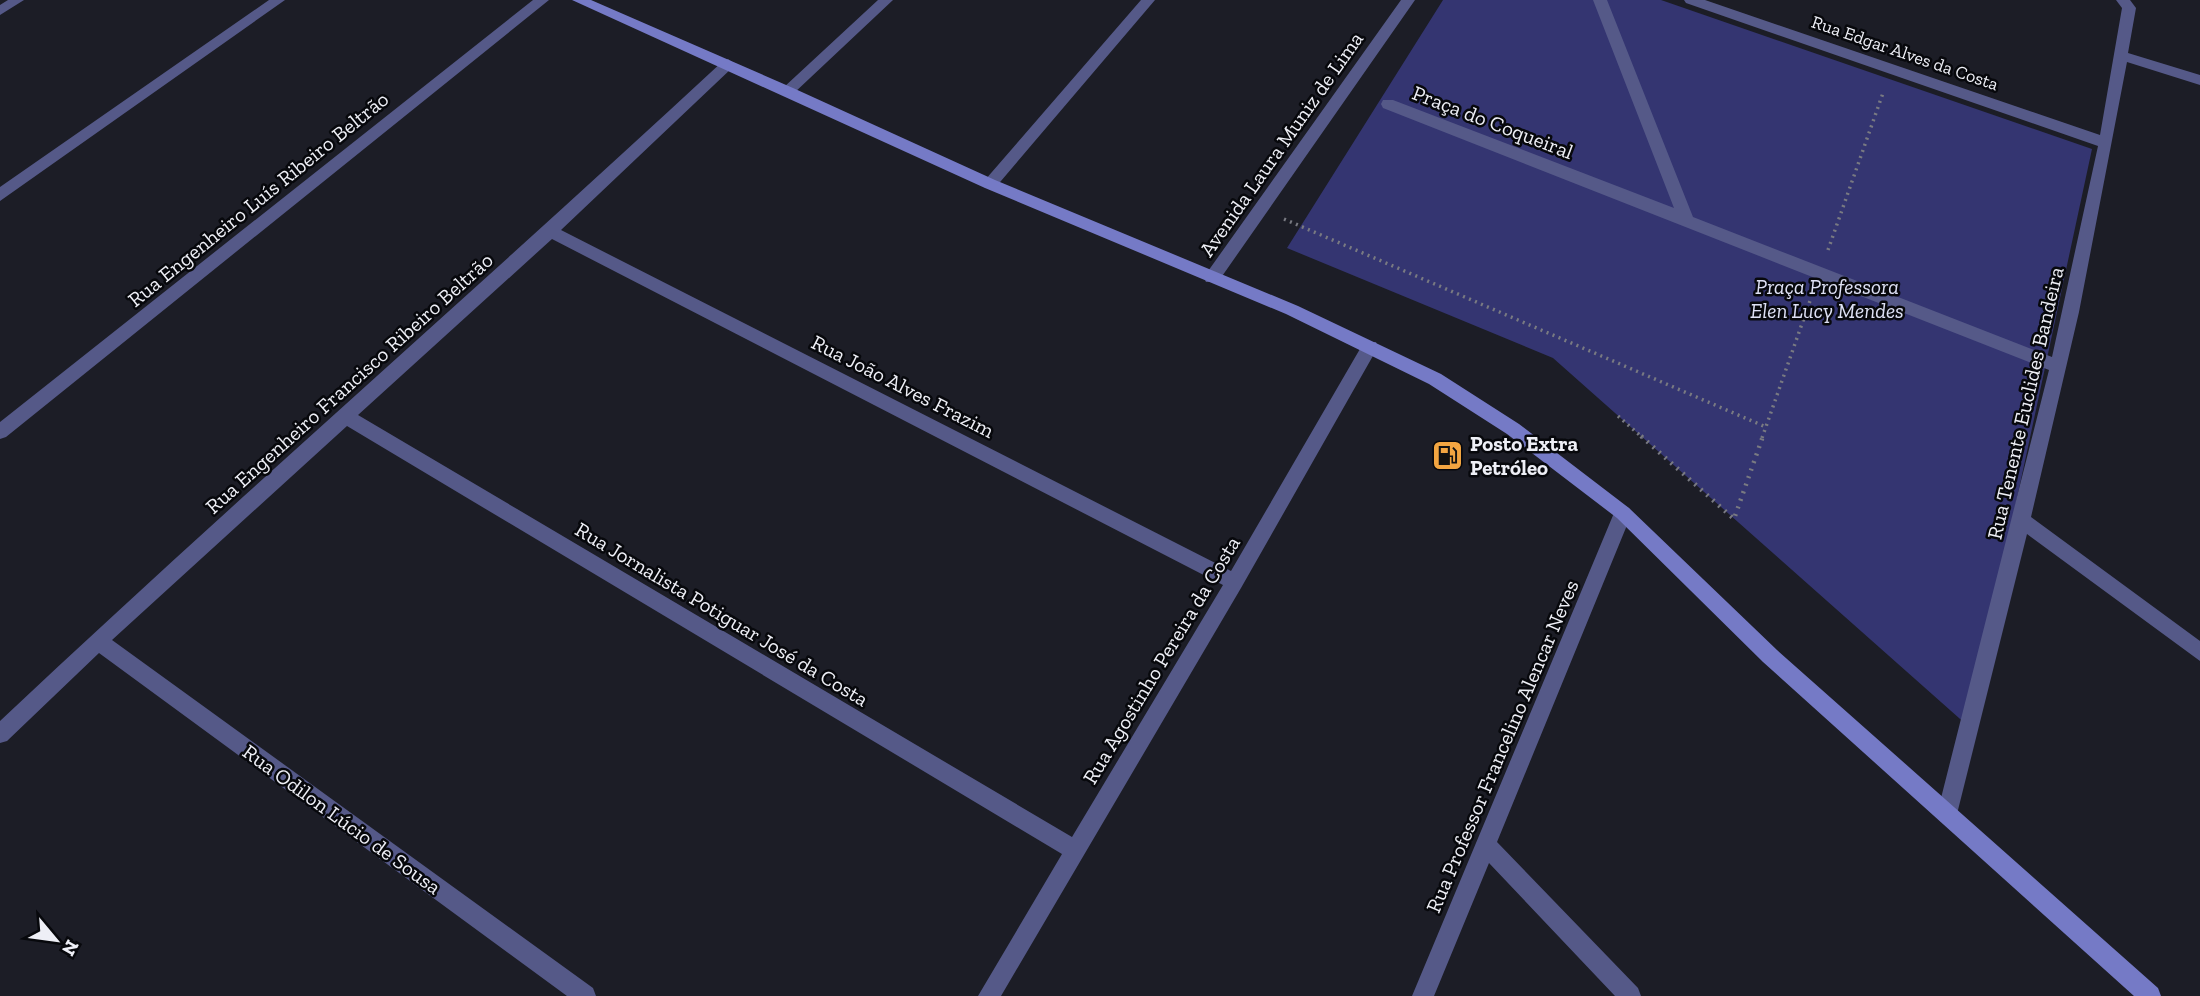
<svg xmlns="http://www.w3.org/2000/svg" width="2200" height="996" font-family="'Zilla Slab',serif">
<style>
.green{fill:#343571}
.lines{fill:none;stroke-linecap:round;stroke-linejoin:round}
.path-far1{stroke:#797a82;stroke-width:3.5;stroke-dasharray:2 4.5;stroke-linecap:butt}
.path{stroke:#797a82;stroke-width:4.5;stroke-dasharray:2 6;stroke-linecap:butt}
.street{fill:#555988;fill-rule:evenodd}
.secondary{fill:#757ac6;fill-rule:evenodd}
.labels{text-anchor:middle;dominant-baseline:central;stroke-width:5;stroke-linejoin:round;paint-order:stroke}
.far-street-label{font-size:18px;fill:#eeeff6;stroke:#07080c}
.street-label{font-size:21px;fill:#eeeff6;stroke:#07080c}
.park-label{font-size:21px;font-style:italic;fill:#dee1f5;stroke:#07080c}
.poi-label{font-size:21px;font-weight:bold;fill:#eeeff6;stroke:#07080c;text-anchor:start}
</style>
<rect width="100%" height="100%" fill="#1c1d26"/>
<path class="green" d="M1443,0H1661L2092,149L1968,726L1553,358L1287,248Z"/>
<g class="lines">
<path class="path-far1" d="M1284,219L1766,427
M1828,250L1883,93
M1618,416L1643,438
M1762,438L1811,298"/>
<path class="path" d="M1641,436L1734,519L1763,436"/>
<path class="street" d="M8,0H24L0,15V5Z
M269,0H285L0,201V187Z
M533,0H549L6,437L0,439V422Z
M878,0H893L793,94H783V88Z
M1141,0H1155L995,188H985L983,184L985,180Z
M1401,0H1415L1218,282H1206L1204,278L1206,274Z
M1593,0H1607L1693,217L2052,357L2098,146L1686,3L1684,0H1705L2100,135L2122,8L2116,0H2130L2136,8L2128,53L2200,75V85L2127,62L2079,312L2031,517L2200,641V661L2027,534L1957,814L1954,821L1947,824L1940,821L1937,814L2049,370L1383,108L1381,104L1383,100H1393L1674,208Z
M728,59L735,64L733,67L561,230L1231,571L1364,342H1376L1378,347L1241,588L1001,996H978L1062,854L347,426L112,640L593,988L596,996H567L99,653L7,741L0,743V721C238,497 484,283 723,61ZM552,239L1223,585L1072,837L358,415Z
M1623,505L1629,508L1632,513L1497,842L1638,988L1641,996H1615L1489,863L1434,996H1412L1614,513L1617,508Z"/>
<path class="secondary" d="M572,0H591L793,88L995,180L1298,306L1441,374L1519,424L1629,508L1777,650L2158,988L2161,996H2134L1763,662L1617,518L1507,434L1429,384L1286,314L985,188Z"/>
</g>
<defs>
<symbol id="fuel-square" viewBox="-11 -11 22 22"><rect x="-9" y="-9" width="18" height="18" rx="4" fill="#f2a541" stroke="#07080c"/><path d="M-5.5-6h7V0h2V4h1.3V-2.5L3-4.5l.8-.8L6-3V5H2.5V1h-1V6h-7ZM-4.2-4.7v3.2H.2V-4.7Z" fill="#111"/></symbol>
</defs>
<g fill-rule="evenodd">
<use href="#fuel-square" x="1430" y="438" width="35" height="35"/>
</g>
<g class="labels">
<g class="far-street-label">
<text transform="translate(1905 53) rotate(19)">Rua Edgar Alves da Costa</text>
</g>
<g class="street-label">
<text transform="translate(1493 122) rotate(21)">Praça do Coqueiral</text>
<text transform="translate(1281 144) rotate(-55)">Avenida Laura Muniz de Lima</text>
<text transform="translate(258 199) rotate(-39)">Rua Engenheiro Luís Ribeiro Beltrão</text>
<text transform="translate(349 383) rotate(-42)">Rua Engenheiro Francisco Ribeiro Beltrão</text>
<text transform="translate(903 386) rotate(27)">Rua João Alves Frazim</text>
<text transform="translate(2025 403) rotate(-77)">Rua Tenente Euclides Bandeira</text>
<text transform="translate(722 614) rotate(31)">Rua Jornalista Potiguar José da Costa</text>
<text transform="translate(1161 660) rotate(-59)">Rua Agostinho Pereira da Costa</text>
<text transform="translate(1502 746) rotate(-67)">Rua Professor Francelino Alencar Neves</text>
<text transform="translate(342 819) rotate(36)">Rua Odilon Lúcio de Sousa</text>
</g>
<g class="park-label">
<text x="1827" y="286">Praça Professora<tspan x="1827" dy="24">Elen Lucy Mendes</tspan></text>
</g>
<g class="poi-label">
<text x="1470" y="443">Posto Extra<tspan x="1470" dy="24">Petróleo</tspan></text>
</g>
</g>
<g transform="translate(56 940) rotate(119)" stroke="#07080c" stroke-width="5" paint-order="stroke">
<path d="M0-5L12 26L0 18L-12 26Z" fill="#eeeff6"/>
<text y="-10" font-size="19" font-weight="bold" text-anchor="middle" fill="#eeeff6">N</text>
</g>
</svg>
